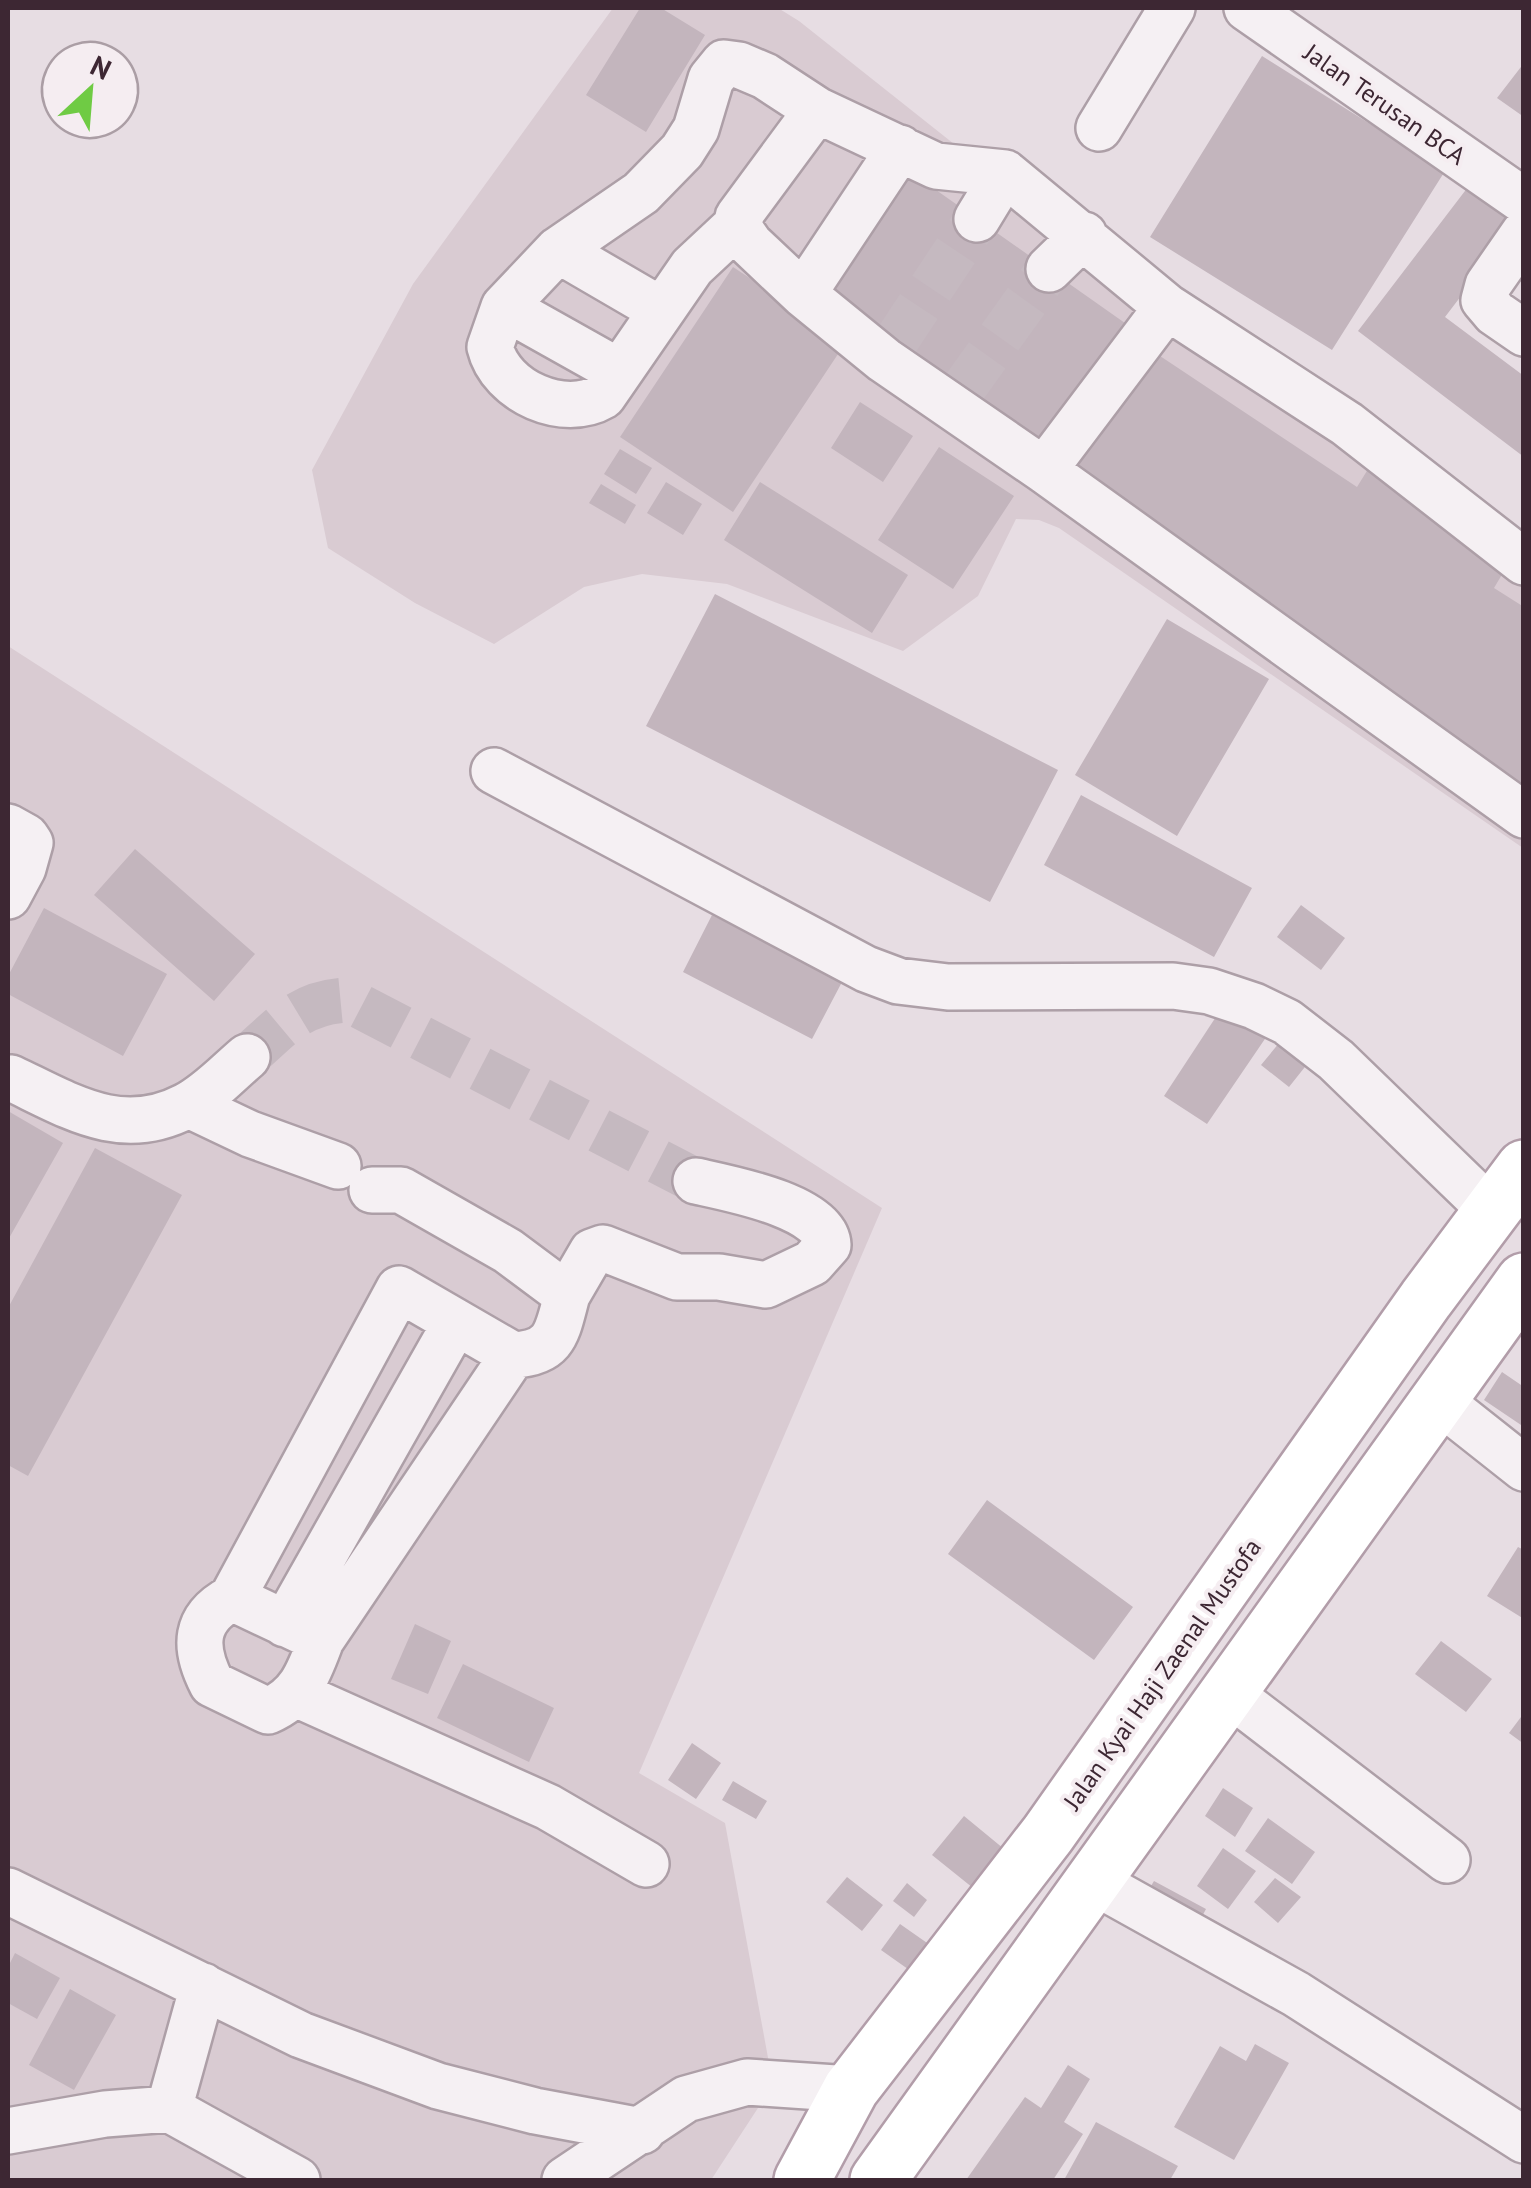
<svg xmlns="http://www.w3.org/2000/svg" width="1531" height="2188" font-family="'PT Sans',sans-serif">
<style>
.built{fill:#d9cbd2}
.building{fill:#c3b5bd}
.lines{fill:none;stroke-linecap:round;stroke-linejoin:round}
.minor-tunnel{stroke:#c5b9c0;stroke-width:45;stroke-dasharray:45 22;stroke-linecap:butt}
.minor-casing{stroke:#ad9fa7;stroke-width:50}
.major-casing{stroke:#b29da9;stroke-width:60}
.minor{stroke:#f5f0f3;stroke-width:45}
.major{stroke:#fff;stroke-width:55}
.labels{text-anchor:middle;dominant-baseline:central;stroke-width:8;stroke-linejoin:round;paint-order:stroke}
.street-label{font-size:25px;fill:#3d2733;stroke:#f5edf1}
</style>
<rect width="100%" height="100%" fill="#e7dde3"/>
<path class="built" d="M613,8H778L799,21L1308,425L1523,560V848L1059,528L1039,520L1016,519L978,596L903,651L727,584L642,574L584,587L494,644L415,603L328,548L312,470L413,284Z
M8,646L882,1208L639,1773L725,1823L773,2085L711,2180H8Z"/>
<path class="building" d="M640,8H661L705,35L646,132L586,95Z
M1262,56L1445,171L1332,350L1150,237Z
M1524,63V117L1497,98Z
M902,166L1132,328L1046,450L816,288Z
M1468,187L1516,224L1445,317L1524,376V457L1358,331Z
M733,267L846,342L733,512L620,437Z
M1145,346L1357,487L1370,466L1510,561L1494,588L1524,607V790L1052,466Z
M860,402L913,436L883,482L831,448Z
M939,447L1014,496L953,589L878,540Z
M620,449L652,468L636,494L604,474Z
M666,482L702,504L683,535L647,513Z
M760,482L908,575L872,633L724,540Z
M601,484L636,505L625,524L589,503Z
M715,594L1058,770L990,902L646,726Z
M1167,619L1269,679L1177,836L1075,775Z
M1081,795L1252,888L1214,957L1044,865Z
M135,849L255,954L214,1001L94,895Z
M1301,905L1345,938L1321,970L1277,937Z
M44,908L167,974L123,1056L8,994V976Z
M712,915L842,982L812,1039L683,972Z
M1227,1000L1271,1030L1207,1124L1164,1096Z
M1289,1031L1316,1053L1289,1087L1261,1065Z
M8,1111L63,1143L8,1240Z
M95,1148L182,1195L28,1476L8,1465V1308Z
M1502,1372L1524,1387V1427L1484,1400Z
M987,1500L1133,1607L1094,1660L948,1554Z
M1518,1547L1524,1550V1619L1487,1596Z
M415,1624L451,1641L428,1694L391,1679Z
M1441,1641L1492,1679L1466,1712L1415,1674Z
M463,1664L554,1708L529,1762L437,1718Z
M1524,1713V1744L1509,1733Z
M692,1743L721,1763L696,1799L668,1780Z
M733,1781L767,1801L756,1819L722,1800Z
M1223,1788L1253,1808L1235,1837L1205,1816Z
M964,1816L1015,1858L983,1896L932,1855Z
M1268,1818L1315,1852L1292,1884L1245,1851Z
M1223,1848L1256,1871L1228,1909L1197,1886Z
M847,1877L883,1905L862,1931L826,1902Z
M1275,1878L1301,1897L1278,1923L1254,1902Z
M1154,1881L1206,1909L1195,1930L1142,1901Z
M907,1883L927,1900L914,1917L893,1901Z
M900,1924L940,1952L922,1979L881,1950Z
M15,1953L60,1978L37,2019L8,2003V1967Z
M70,1989L116,2015L74,2090L29,2065Z
M1255,2044L1289,2063L1234,2160L1174,2127L1220,2046L1246,2061Z
M1068,2065L1090,2079L1064,2122L1083,2134L1053,2180H966L1025,2097L1041,2108Z
M1096,2122L1178,2166L1170,2180H1064Z"/>
<g class="lines">
<path class="minor-tunnel" d="M894,344L977,219
M961,392L1049,269
M247,1057C282,1027 299,1002 348,1000L696,1181"/>
<defs>
<path id="minor" d="M1247,8L1524,201
M817,110L738,217L737,225L692,267L603,396C564,419 501,392 490,347L504,307L558,250L641,193L682,151L696,129L711,79L724,63L739,65L765,76L817,110L936,166L1005,173L1167,307L1347,424L1524,562
M1099,128L1172,8
M977,219L1005,173
M737,225L750,244L803,294L884,360L1044,470L1524,815
M1524,233L1488,285L1484,300L1495,313L1524,333
M558,250L661,310
M1049,269L1084,235
M803,294L900,148
M504,307L618,371
M1044,470L1167,307
M494,771L866,969L898,981L948,987L1173,986L1209,991L1254,1006L1287,1022L1336,1060L1492,1211
M8,827L26,837L30,843L23,868L8,896
M11,1078C70,1106 121,1140 186,1106C208,1095 228,1073 247,1057
M189,1105L250,1134L338,1166
M567,1295L592,1252L603,1248L677,1277H719L766,1285L812,1263L828,1245C826,1206 727,1188 696,1181
M1438,1400L1524,1468
M232,1598L399,1289L513,1355C557,1353 557,1331 567,1295L508,1251L401,1190H372
M285,1624L456,1322
M321,1640C309,1672 301,1697 268,1711L212,1684C193,1647 194,1618 232,1598L321,1640L513,1355
M1226,1691L1447,1860
M296,1694L548,1807L646,1864
M1091,1880L1296,1994L1524,2140
M8,1891L301,2035L438,2086L535,2111L642,2131
M169,2109L203,1986
M8,2131L105,2114L169,2109L297,2180
M565,2180L686,2099L747,2082L851,2089"/>
<path id="major" d="M802,2180L851,2089L1048,1834L1426,1299L1524,1168
M878,2180L1524,1281"/>
</defs>
<use href="#minor" class="minor-casing"/>
<use href="#major" class="major-casing"/>
<use href="#minor" class="minor"/>
<use href="#major" class="major"/>
</g>
<g class="labels">
<g class="street-label">
<text transform="translate(1385 104) rotate(35)">Jalan Terusan BCA</text>
<text transform="translate(1162 1674) rotate(-55)">Jalan Kyai Haji Zaenal Mustofa</text>
</g>
</g>
<rect width="1531" height="2188" fill="none" stroke="#3d2733" stroke-width="20"/>
<g transform="translate(90 90) rotate(26)"><circle r="48" fill="#f5edf1" stroke="#ab9ea5" stroke-width="2.5"/>
<path d="M0-8L18 38L0 25L-18 38Z" fill="#6fcb44"/>
<text y="-15" font-size="28" font-weight="bold" text-anchor="middle" fill="#3d2733">N</text>
</g>
</svg>
